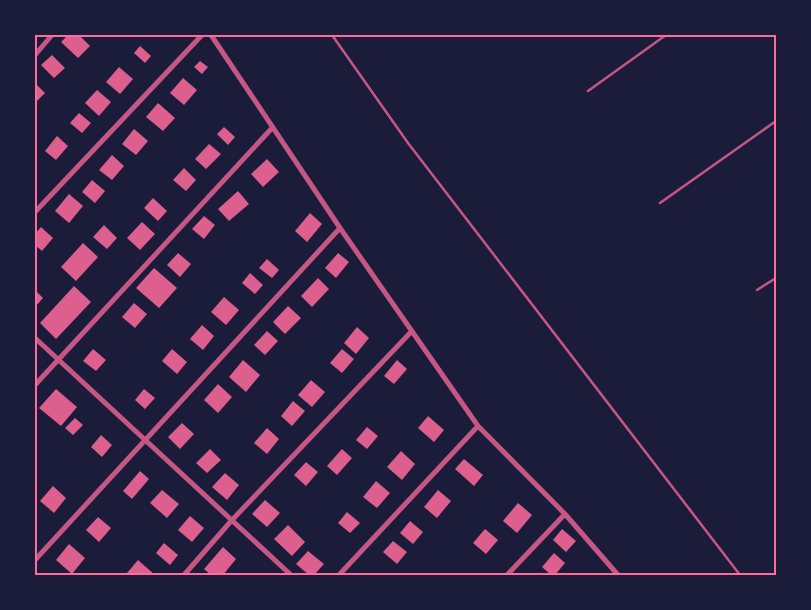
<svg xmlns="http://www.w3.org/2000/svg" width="811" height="610" font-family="'Fira Sans Condensed',sans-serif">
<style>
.building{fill:#dd5f8e}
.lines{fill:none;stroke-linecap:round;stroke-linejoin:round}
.service{stroke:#c65784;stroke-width:2.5}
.minor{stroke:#c65784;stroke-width:5}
.neatline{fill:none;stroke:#ff6b9d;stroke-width:2}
</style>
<rect width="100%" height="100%" fill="#1b1b3a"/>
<path class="building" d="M68,35H79L90,46L78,58L61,42Z
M140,46L151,56L145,63L134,53Z
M52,55L65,68L54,78L41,65Z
M200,61L208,67L202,74L194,67Z
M119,67L133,79L120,94L106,82Z
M183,78L197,90L184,105L170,93Z
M35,83L45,93L35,103Z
M97,90L111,102L99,116L85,103Z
M158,103L175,118L163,131L146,117Z
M79,113L91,123L82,133L70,123Z
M224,127L235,137L228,145L217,134Z
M134,129L148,141L136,155L122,144Z
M57,136L68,146L56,160L45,151Z
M209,144L221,154L206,169L195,159Z
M112,155L124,166L112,180L99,170Z
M267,159L279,172L263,187L251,174Z
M184,168L196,180L186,191L173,180Z
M92,180L105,191L95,203L82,192Z
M238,191L249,204L229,221L218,209Z
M69,194L83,206L69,223L55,211Z
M153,198L167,211L158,221L144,208Z
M310,213L322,224L307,242L295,231Z
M204,216L215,225L204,239L192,229Z
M142,222L155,234L140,250L127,238Z
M104,225L117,238L107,249L93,237Z
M41,227L53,238L42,251L35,245V234Z
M83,243L98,257L76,281L61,267Z
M178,253L191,264L180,277L167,265Z
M338,253L349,262L336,278L325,268Z
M267,259L279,270L272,278L259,268Z
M154,268L177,288L159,308L136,288Z
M250,273L263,285L255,294L242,283Z
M318,278L329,289L312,307L301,296Z
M74,286L91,302L56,339L40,323Z
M35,290L43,298L35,307Z
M224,297L239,310L226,325L211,312Z
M134,303L147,314L135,328L122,317Z
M288,306L301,318L285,334L273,322Z
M202,325L214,336L203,350L190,339Z
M357,327L369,338L356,354L344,343Z
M267,331L278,341L265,355L254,345Z
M93,349L106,360L96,371L83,361Z
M172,349L187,362L177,374L162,361Z
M342,349L354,359L342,373L330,363Z
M243,360L260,375L246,392L229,377Z
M397,360L407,369L394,384L384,376Z
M311,380L325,392L312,407L298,395Z
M218,384L232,397L218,413L204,400Z
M56,389L77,407L61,426L39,408Z
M144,389L155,398L145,409L135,400Z
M293,401L305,411L292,426L281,416Z
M428,416L444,430L434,442L418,428Z
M75,418L83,425L73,435L65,428Z
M182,423L194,434L180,449L168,437Z
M367,427L378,436L367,449L356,440Z
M267,428L279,439L267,454L254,443Z
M101,435L112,445L102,457L91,447Z
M210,449L221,460L207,473L196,463Z
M342,449L352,458L337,475L327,466Z
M401,451L415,464L402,480L387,467Z
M464,459L483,475L474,486L455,469Z
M306,462L318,472L306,486L294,475Z
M140,471L149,479L132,499L123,491Z
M225,473L239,485L227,500L212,487Z
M376,481L390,493L377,508L363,497Z
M53,486L66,498L54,513L40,501Z
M162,490L179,504L167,518L150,503Z
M438,490L451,501L437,518L424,507Z
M265,500L280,513L267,527L252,514Z
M518,503L532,515L517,533L503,521Z
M347,512L360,523L350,533L338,523Z
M190,516L204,528L192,542L178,530Z
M98,517L111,528L99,542L86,530Z
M410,521L423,532L413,544L400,533Z
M288,525L305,542L292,556L274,539Z
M485,529L498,540L486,554L473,543Z
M562,529L576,541L566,552L553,540Z
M393,541L407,552L397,564L383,552Z
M164,543L178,555L170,565L156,553Z
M69,544L85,558L72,574L56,560Z
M223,547L236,559L223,575H211L204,569Z
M308,551L324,564L314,575H309L296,564Z
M554,553L565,563L555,575H551L542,567Z
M138,560L155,575H130L127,573Z"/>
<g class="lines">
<path class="service" d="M332,35L408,143L740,575
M588,91L666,35
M660,203L776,121
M757,290L776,278"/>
<path class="minor" d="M211,35L340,228L478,426L565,514L618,575
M35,55L52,35
M35,212L202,35
M35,338L291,575
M35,385L272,128
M35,560L340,228
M184,575L232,520L411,332
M339,575L478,426
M507,575L565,514"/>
</g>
<rect width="811" height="610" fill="none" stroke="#1b1b3a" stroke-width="72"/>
<rect x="36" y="36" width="739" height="538" class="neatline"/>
</svg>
